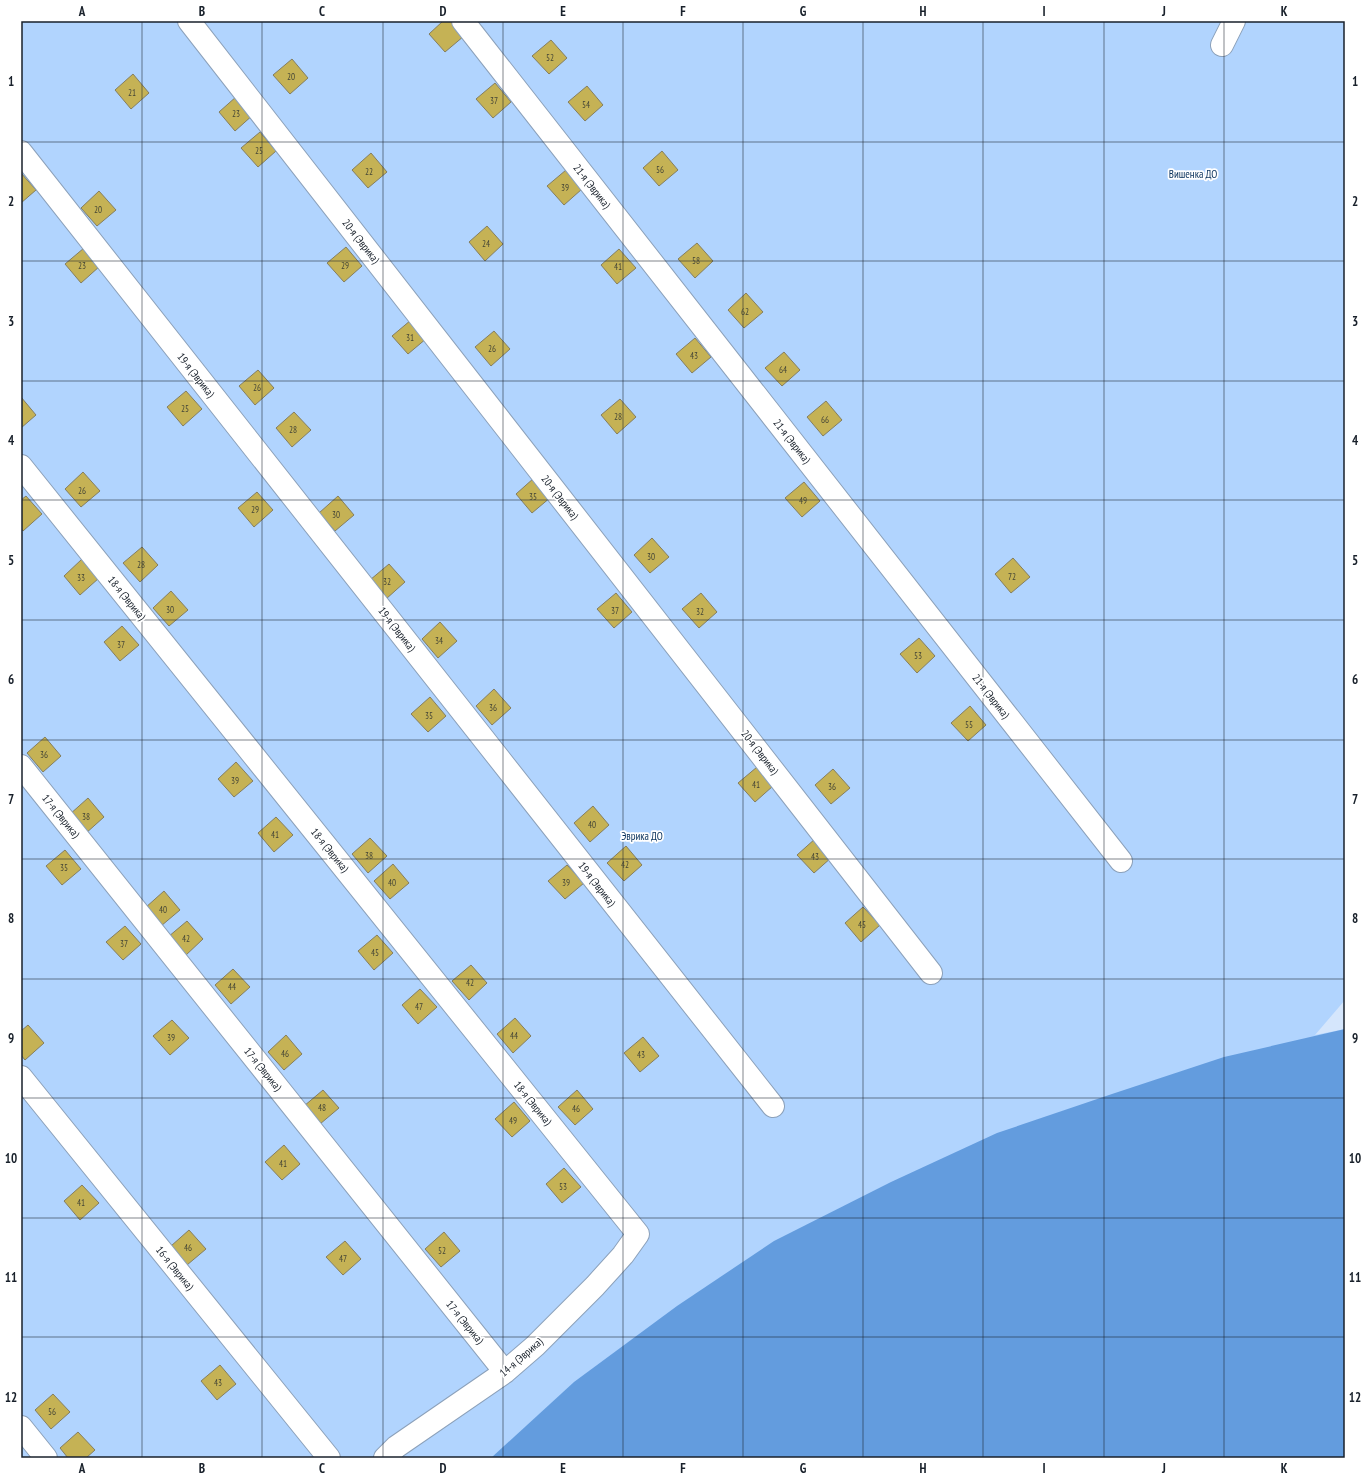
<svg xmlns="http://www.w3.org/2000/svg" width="1366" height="1479" font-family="'PT Sans Narrow',sans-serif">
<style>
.green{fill:#b1d4fe}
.water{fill:#639cde}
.building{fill:#c5b255;stroke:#847e60}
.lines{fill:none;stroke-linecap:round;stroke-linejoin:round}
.minor-casing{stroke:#8ca1ba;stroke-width:24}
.minor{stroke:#fff;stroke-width:22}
.grid{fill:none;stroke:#19212b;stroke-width:1;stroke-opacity:0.55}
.labels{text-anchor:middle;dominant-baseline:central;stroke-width:3.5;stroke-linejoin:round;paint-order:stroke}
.number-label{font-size:9px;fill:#444536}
.park-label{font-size:11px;fill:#07305b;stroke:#fff}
.street-label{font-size:11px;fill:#19212b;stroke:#fff}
.neatline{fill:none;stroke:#19212b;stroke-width:1.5}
.grid-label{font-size:13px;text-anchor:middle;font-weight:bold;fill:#19212b}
</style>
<rect width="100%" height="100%" fill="#d5e6fc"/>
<path class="green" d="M21,21H1345V1000L1315,1035L1345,1029V1458H21Z"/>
<path class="water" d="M1345,1029V1458H491L574,1382L677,1306L774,1241L891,1182L997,1133L1112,1094L1224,1057Z"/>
<path class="building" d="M443,21H451L464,36L445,52L429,34Z
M551,40L567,58L549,74L532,56Z
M292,59L308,78L290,94L273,75Z
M133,74L149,93L131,109L115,90Z
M495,83L511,102L493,118L476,99Z
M587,86L603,105L585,121L568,102Z
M237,96L254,114L235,131L219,112Z
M260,132L276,151L258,167L241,148Z
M662,151L678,170L659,186L643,168Z
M371,153L387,172L368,188L352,170Z
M566,170L582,189L564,205L547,186Z
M21,173L36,190L21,203Z
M99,191L116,210L97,226L81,208Z
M487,226L503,244L485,261L469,242Z
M697,243L713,261L695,278L678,259Z
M346,247L362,266L344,282L327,263Z
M84,248L100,266L81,283L65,264Z
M619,249L636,268L617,284L601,265Z
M746,293L763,312L744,328L728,310Z
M411,320L427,338L408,354L392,336Z
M494,331L510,349L491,366L475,347Z
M695,338L711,357L692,373L676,354Z
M784,352L800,370L782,386L765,368Z
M258,370L274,388L255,405L239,386Z
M186,391L202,409L183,426L167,407Z
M21,397L36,415L21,428Z
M620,399L636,417L617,434L601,415Z
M826,401L842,420L823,436L807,417Z
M294,412L311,430L292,447L276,428Z
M83,472L100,491L81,507L65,489Z
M534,478L551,497L532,513L516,494Z
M804,482L820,501L802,517L785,498Z
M257,492L273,510L254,527L238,508Z
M26,496L42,514L23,531L21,528V500Z
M338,496L354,515L335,531L319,513Z
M652,538L669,557L650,573L634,555Z
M142,547L158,565L140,582L123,563Z
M1013,558L1030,577L1011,593L995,574Z
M82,559L99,578L80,595L64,576Z
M389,564L405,582L386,599L370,580Z
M171,591L188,610L169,626L153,608Z
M616,593L632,612L614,628L597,609Z
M701,593L717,612L699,628L682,609Z
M440,622L457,641L438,658L422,639Z
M122,626L139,645L120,661L104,642Z
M919,638L935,656L917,673L900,654Z
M494,689L511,708L492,725L476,706Z
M430,697L446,716L428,732L411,714Z
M970,706L986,725L968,741L951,723Z
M45,737L61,756L43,772L27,753Z
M236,762L253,781L234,797L218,779Z
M757,767L773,786L755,802L738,783Z
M833,769L850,788L831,804L815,785Z
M88,798L104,817L85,834L69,815Z
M593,806L609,825L590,842L574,823Z
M276,817L293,835L274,852L258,833Z
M370,838L387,856L368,873L352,854Z
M816,838L832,857L814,873L797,855Z
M626,846L642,865L624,881L607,863Z
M65,850L81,869L62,885L46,866Z
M393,864L409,883L390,899L374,881Z
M567,865L584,883L565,899L548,881Z
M164,891L180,910L161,926L145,908Z
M863,907L880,925L861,942L845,923Z
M187,921L203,939L185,956L168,937Z
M125,926L141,944L123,960L106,942Z
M377,935L393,953L374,970L358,951Z
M471,965L487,983L469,1000L452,981Z
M233,969L250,987L231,1004L215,985Z
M420,989L437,1007L418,1024L402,1005Z
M515,1018L531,1036L513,1053L497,1034Z
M172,1020L189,1038L170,1055L153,1036Z
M28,1025L44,1043L25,1060L21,1055V1031Z
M286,1035L302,1054L284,1070L268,1052Z
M643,1037L659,1056L640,1072L624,1053Z
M323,1090L339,1108L320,1124L304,1106Z
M577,1090L593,1109L575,1125L558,1107Z
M514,1102L530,1121L512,1137L495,1119Z
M284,1145L300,1164L282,1180L265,1162Z
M564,1168L581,1187L562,1203L546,1184Z
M82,1185L99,1203L80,1220L64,1201Z
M189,1230L206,1249L187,1265L171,1246Z
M444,1232L460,1251L441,1267L425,1249Z
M345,1241L361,1259L343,1275L326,1257Z
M220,1365L236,1384L217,1400L201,1381Z
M53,1394L70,1412L51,1429L35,1410Z
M78,1432L95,1450L86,1458H68L60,1448Z"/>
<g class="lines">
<defs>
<path id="minor" d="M189,21L931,973
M463,21L1121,861
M1222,45L1234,21
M21,152L773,1106
M21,466L638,1234L623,1255L595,1286L535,1346L505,1372L396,1447L385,1458
M21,766L505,1372
M21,1077L329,1458
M21,1427L46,1458"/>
</defs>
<use href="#minor" class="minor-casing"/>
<use href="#minor" class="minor"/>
</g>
<path class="grid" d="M142,21V1458M262,21V1458M383,21V1458M503,21V1458M623,21V1458M743,21V1458M863,21V1458M983,21V1458M1104,21V1458M1224,21V1458M21,142H1345M21,261H1345M21,381H1345M21,500H1345M21,620H1345M21,740H1345M21,859H1345M21,979H1345M21,1098H1345M21,1218H1345M21,1337H1345"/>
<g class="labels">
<g class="number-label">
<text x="550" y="57">52</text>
<text x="291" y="76">20</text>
<text x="132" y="92">21</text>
<text x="494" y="100">37</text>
<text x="586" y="104">54</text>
<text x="236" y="113">23</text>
<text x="259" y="150">25</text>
<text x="660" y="169">56</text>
<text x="369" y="171">22</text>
<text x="565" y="187">39</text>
<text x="98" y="209">20</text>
<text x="486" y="243">24</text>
<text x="696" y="260">58</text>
<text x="82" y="265">23</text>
<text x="345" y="265">29</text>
<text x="618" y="266">41</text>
<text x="745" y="311">62</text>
<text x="410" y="337">31</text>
<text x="492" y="348">26</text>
<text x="694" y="355">43</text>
<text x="783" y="369">64</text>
<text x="257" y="387">26</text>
<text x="185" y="408">25</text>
<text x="618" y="416">28</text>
<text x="825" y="419">66</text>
<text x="293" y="429">28</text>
<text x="82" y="490">26</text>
<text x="533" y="496">35</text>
<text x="803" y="500">49</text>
<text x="255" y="509">29</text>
<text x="336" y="514">30</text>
<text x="651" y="556">30</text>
<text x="141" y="564">28</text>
<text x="1012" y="576">72</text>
<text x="81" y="577">33</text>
<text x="387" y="581">32</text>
<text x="170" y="609">30</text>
<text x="615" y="610">37</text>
<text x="700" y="611">32</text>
<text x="439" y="640">34</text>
<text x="121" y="644">37</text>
<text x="918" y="655">53</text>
<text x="493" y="707">36</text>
<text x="429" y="715">35</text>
<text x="969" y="724">55</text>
<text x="44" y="754">36</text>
<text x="235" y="780">39</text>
<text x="756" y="784">41</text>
<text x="832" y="786">36</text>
<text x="86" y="816">38</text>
<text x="592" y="824">40</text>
<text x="275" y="834">41</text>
<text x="369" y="855">38</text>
<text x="815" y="856">43</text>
<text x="625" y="864">42</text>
<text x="64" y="867">35</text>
<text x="392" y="882">40</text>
<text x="566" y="882">39</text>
<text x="163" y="909">40</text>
<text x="862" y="924">45</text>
<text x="186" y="938">42</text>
<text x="124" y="943">37</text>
<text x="375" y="952">45</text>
<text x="470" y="982">42</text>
<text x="232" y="986">44</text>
<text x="419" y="1006">47</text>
<text x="514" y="1035">44</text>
<text x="171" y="1037">39</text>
<text x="285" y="1053">46</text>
<text x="641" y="1054">43</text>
<text x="322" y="1107">48</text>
<text x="576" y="1108">46</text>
<text x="513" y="1120">49</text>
<text x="283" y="1163">41</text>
<text x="563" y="1186">53</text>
<text x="81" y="1202">41</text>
<text x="188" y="1247">46</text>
<text x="442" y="1250">52</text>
<text x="343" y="1258">47</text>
<text x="218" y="1382">43</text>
<text x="52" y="1411">56</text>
</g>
<g class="park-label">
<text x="1193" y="174">Вишенка ДО</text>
<text x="642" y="836">Эврика ДО</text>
</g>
<g class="street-label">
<text transform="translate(592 186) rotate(52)">21-я (Эврика)</text>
<text transform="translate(361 241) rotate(52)">20-я (Эврика)</text>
<text transform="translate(196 375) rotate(52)">19-я (Эврика)</text>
<text transform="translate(792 441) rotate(52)">21-я (Эврика)</text>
<text transform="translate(560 497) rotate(52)">20-я (Эврика)</text>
<text transform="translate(127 598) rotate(51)">18-я (Эврика)</text>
<text transform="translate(397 629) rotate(52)">19-я (Эврика)</text>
<text transform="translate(991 696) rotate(52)">21-я (Эврика)</text>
<text transform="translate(760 752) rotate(52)">20-я (Эврика)</text>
<text transform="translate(61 816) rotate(51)">17-я (Эврика)</text>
<text transform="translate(330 850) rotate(51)">18-я (Эврика)</text>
<text transform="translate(597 884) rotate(52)">19-я (Эврика)</text>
<text transform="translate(263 1069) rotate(51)">17-я (Эврика)</text>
<text transform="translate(533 1103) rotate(51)">18-я (Эврика)</text>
<text transform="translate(175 1268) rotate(51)">16-я (Эврика)</text>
<text transform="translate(465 1322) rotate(51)">17-я (Эврика)</text>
<text transform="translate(521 1357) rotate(-41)">14-я (Эврика)</text>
</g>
</g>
<rect width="1366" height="1479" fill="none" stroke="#ffffff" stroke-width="44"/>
<rect x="22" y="22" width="1322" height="1435" class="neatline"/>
<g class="grid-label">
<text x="82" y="16">A</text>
<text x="202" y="16">B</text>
<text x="322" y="16">C</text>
<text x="443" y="16">D</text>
<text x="563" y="16">E</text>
<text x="683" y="16">F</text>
<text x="803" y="16">G</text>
<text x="923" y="16">H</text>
<text x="1044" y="16">I</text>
<text x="1164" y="16">J</text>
<text x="1284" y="16">K</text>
<text x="11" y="86">1</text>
<text x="1355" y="86">1</text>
<text x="11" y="206">2</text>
<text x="1355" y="206">2</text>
<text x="11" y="326">3</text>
<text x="1355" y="326">3</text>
<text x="11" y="445">4</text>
<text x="1355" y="445">4</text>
<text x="11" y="565">5</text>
<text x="1355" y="565">5</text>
<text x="11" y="684">6</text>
<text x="1355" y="684">6</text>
<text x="11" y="804">7</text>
<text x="1355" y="804">7</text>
<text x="11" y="923">8</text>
<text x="1355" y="923">8</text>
<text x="11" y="1043">9</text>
<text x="1355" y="1043">9</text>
<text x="11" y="1163">10</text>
<text x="1355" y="1163">10</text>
<text x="11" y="1282">11</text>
<text x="1355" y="1282">11</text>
<text x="11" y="1402">12</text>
<text x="1355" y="1402">12</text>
<text x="82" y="1473">A</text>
<text x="202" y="1473">B</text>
<text x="322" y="1473">C</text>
<text x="443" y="1473">D</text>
<text x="563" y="1473">E</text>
<text x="683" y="1473">F</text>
<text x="803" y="1473">G</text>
<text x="923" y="1473">H</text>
<text x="1044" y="1473">I</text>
<text x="1164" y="1473">J</text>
<text x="1284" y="1473">K</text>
</g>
</svg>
